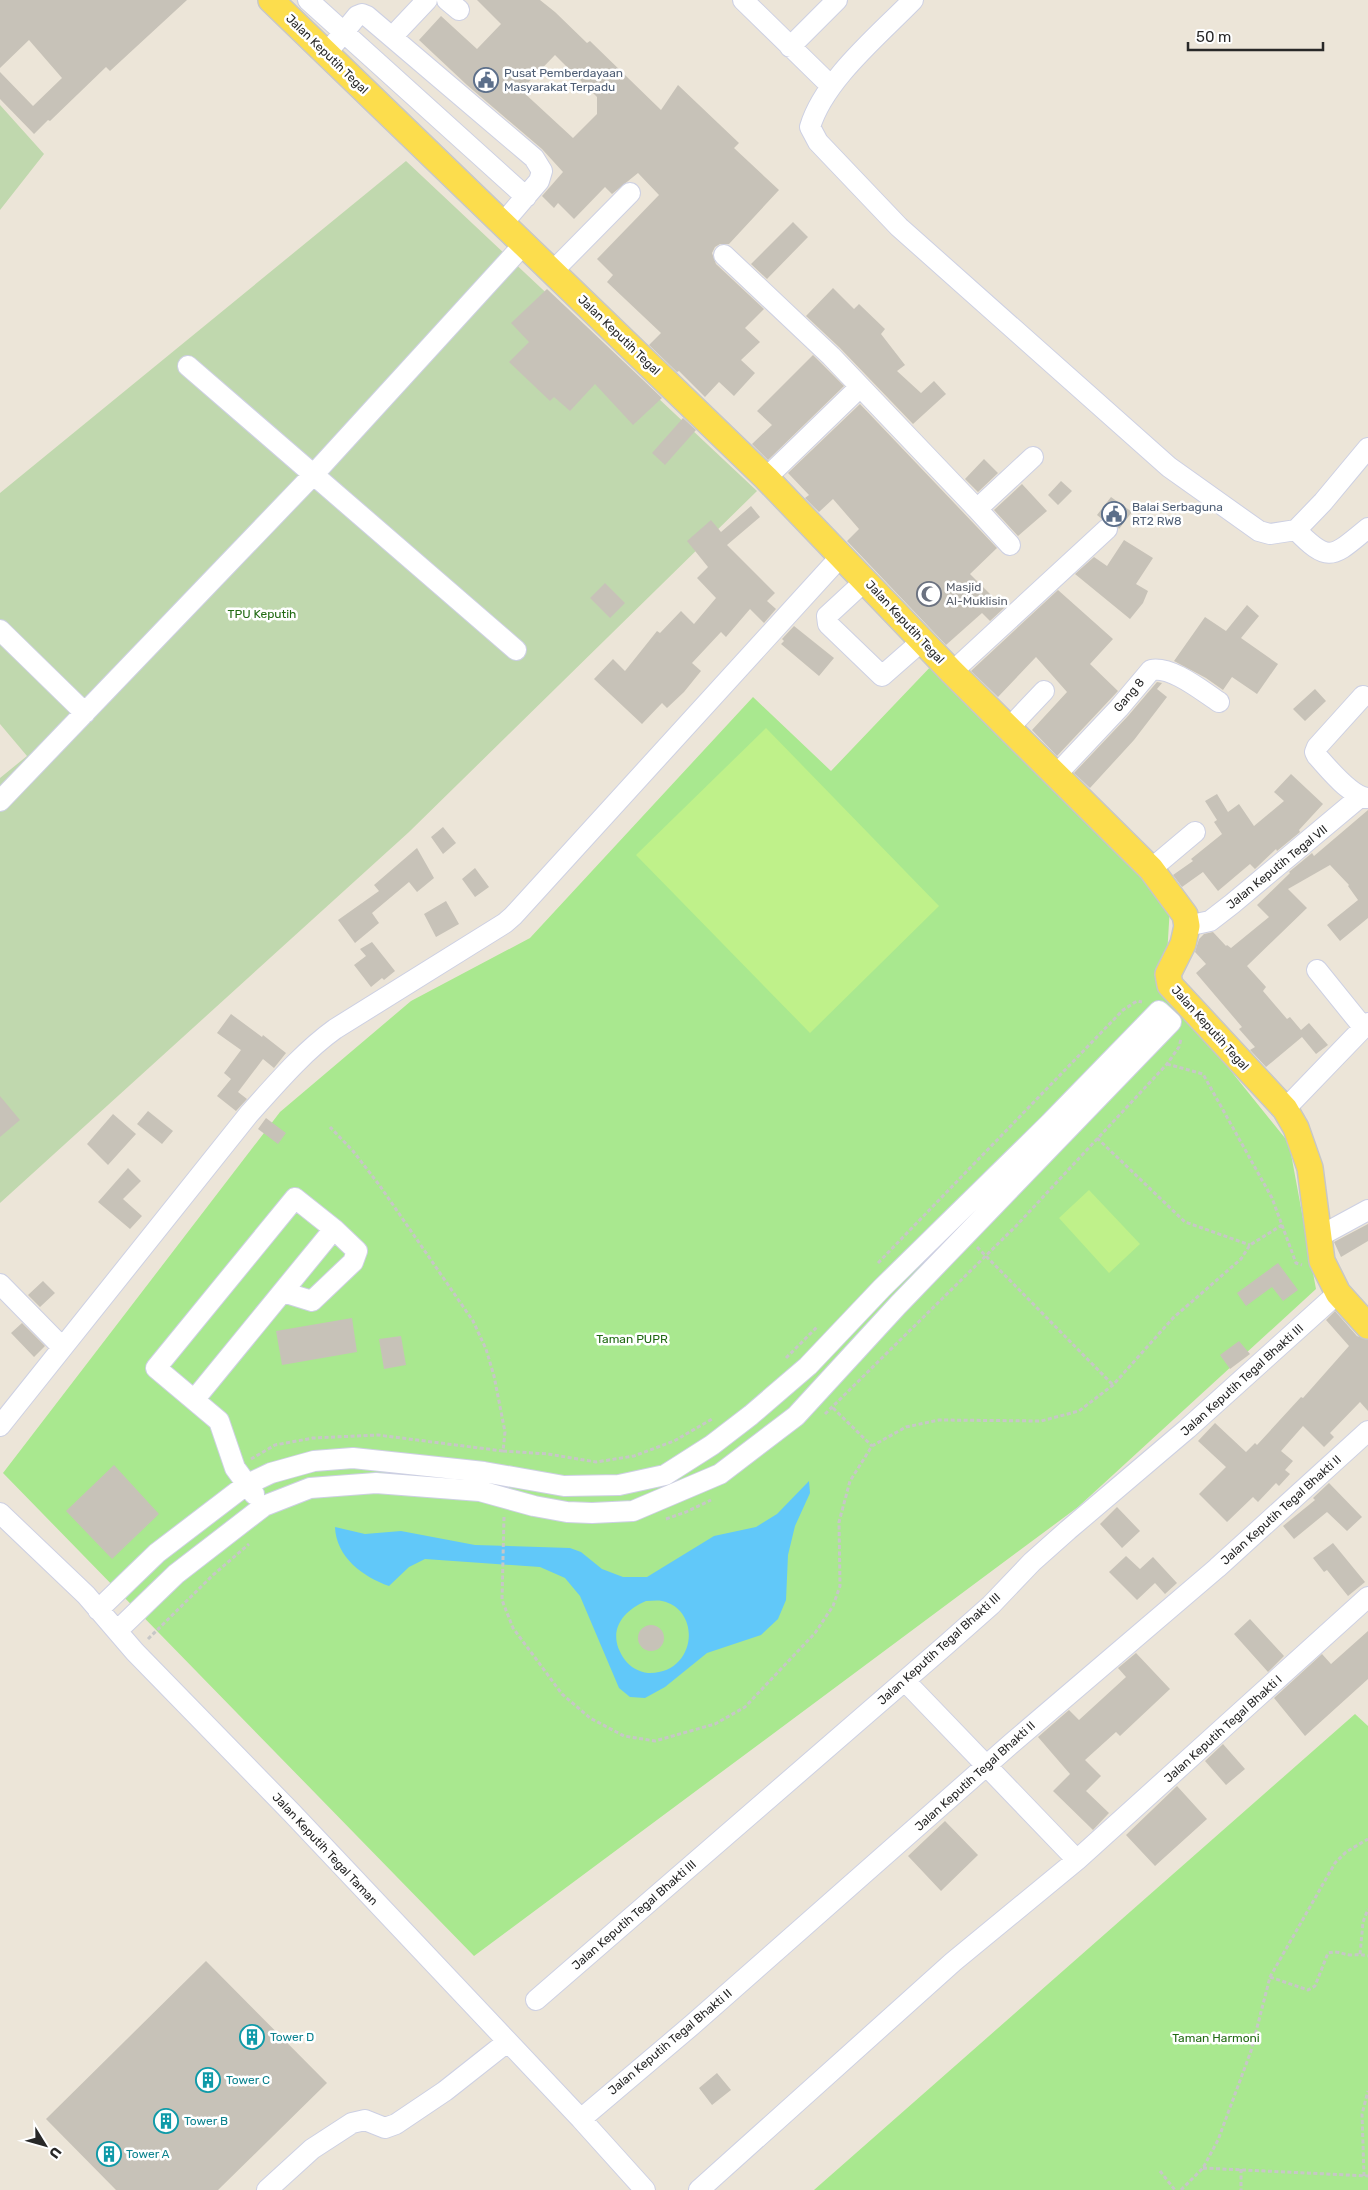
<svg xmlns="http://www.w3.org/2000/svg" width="1368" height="2190" font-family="Rubik,sans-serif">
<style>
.green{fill:#a9e88f}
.cemetery{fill:#c0d8ae}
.pitch{fill:#bff18a}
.water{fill:#61c8f9;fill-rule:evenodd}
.building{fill:#c7c2b8;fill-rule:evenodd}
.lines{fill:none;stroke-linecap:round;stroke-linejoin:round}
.minor-casing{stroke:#cdd0e3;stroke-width:22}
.major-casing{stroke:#c7c7c7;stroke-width:28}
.path{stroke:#c7c7c7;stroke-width:3;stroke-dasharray:4 2.5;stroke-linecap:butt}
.minor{stroke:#fff;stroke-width:20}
.major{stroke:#fcdd4d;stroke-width:25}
.labels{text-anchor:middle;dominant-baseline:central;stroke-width:5;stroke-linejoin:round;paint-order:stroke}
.street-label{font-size:12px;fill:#282828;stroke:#fff}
.service-label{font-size:12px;fill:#4e5e75;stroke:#fff;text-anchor:start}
.worship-label{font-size:12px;fill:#5b616d;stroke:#fff;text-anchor:start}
.park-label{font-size:12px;fill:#216a13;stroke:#fff}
.culture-label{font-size:12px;fill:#0d838f;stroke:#fff;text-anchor:start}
</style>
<rect width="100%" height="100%" fill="#ece5d8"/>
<path class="green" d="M935,662L1170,906L1165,989L1289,1143L1316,1289L1078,1507L474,1956L3,1473L280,1112L411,1001L530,938L753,697L831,771Z
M1355,1714L1368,1726V2190H814Z"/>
<path class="cemetery" d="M0,105L44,154L0,210Z
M406,161L757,491L409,832L0,1203V778L27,756L0,724V493Z"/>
<path class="pitch" d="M766,728L939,906L810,1033L636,855Z
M1089,1190L1140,1244L1109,1273L1059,1218Z"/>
<path class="water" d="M809,1481L810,1493L795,1526L788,1555L786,1600L778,1619L761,1635L707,1653L665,1687L645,1698L630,1697L619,1688L580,1596L565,1578L540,1567L425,1559L409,1567L389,1586C363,1577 336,1557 335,1527L365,1534L401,1531L475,1545L570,1548L581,1552L602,1569L623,1577H647L714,1536L756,1527L777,1514ZM646,1601C651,1601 657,1600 662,1601C703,1610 696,1675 648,1673C639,1672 630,1667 625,1660C606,1634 620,1612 646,1601Z"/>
<path class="building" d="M0,0H187L110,71L106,67L50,121L48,120L34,134L0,99V72L33,106L62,78L29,40L0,68Z
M477,0H540L555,12L587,43L590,41L661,110L678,85L739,143L734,148L779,190L729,244H720L715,247L712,253L716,264L764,309L745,328L760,342L741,360L755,373L734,396L719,382L705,397L679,371L677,372L649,345L661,333L607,282L613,275L597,259L659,195L638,173L612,194L605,187L574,219L558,203L554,208L542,196L563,172L542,149L467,85L419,40L441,16L477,49L501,24ZM555,55L597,97V114L573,138L521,90Z
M793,222L808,237L767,279L751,264Z
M833,288L854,309L859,304L885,329L881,334L905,365L897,371L921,393L934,381L946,394L913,424L840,348L806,316Z
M547,289L662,398L633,425L595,384L570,411L554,397L550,401L509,362L529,342L511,323Z
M813,355L844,386L768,460L752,444L772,425L757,411Z
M860,404L997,548L970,574L1004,608L990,621L982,613L946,645L847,541L859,529L833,499L819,512L805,498L809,495L788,473Z
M683,418L696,430L665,465L652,453Z
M984,459L998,473L978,492L965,479Z
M1061,481L1072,491L1058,505L1048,495Z
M1022,484L1047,511L1018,536L994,510Z
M1111,497L1132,512L1119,529L1115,521L1110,518L1102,519L1097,515Z
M751,506L760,517L727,545L775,593L767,601L776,609L764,623L750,609L726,637L721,632L692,663L701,671L684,692L667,708L662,703L642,724L594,679L613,659L625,671L657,631L660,633L681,611L694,624L716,598L697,578L708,567L687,541L711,520L721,532Z
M1124,540L1153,558L1136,584L1148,591L1143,603L1130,619L1075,574L1094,557L1107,566Z
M605,583L625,603L610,618L590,598Z
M1058,590L1113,639L1090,664L1118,691L1057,756L1032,730L1067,692L1036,657L998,697L971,671Z
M1247,605L1259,616L1241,638L1278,664L1257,694L1232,677L1223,690L1206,678L1174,661L1205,617L1226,631Z
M794,626L834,658L819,676L781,644L784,641L782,639Z
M1157,682L1162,683L1157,689L1167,697L1134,740L1090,788L1074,773L1128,716Z
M1315,689L1326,701L1305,721L1293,709Z
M1291,774L1323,804L1299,830L1300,832L1277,851L1276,849L1255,869L1250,864L1218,891L1203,872L1182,887L1173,875L1193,861L1191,859L1222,834L1214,822L1217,820L1205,801L1217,794L1228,812L1239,804L1254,826L1284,801L1274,792Z
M1368,810V918L1340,941L1327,925L1358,900L1348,886L1349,885L1330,865L1288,889L1307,908L1247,966L1266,987L1263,991L1287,1019L1290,1017L1301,1030L1309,1023L1328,1045L1316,1054L1302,1037L1266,1067L1250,1050L1255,1047L1239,1029L1242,1027L1196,973L1206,964L1195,952L1199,939L1204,934L1213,932L1226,946L1227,945L1231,948L1269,917L1257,905L1290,873L1289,872L1312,853L1314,856Z
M443,827L456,843L443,854L431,837Z
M417,848L434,878L417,892L409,882L372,913L379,923L355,943L338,920L379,891L374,885Z
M475,868L489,887L475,897L462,879Z
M446,901L459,924L436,937L424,914Z
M372,942L395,971L384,980L382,978L371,987L354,965L366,956L360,949Z
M231,1014L262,1037L263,1035L286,1053L274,1068L263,1059L238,1092L247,1099L236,1111L217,1096L231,1079L224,1073L241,1050L217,1033Z
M0,1096L20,1120L0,1137Z
M148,1111L173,1131L162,1144L137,1124Z
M113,1114L136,1134L108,1165L87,1144Z
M266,1118L286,1133L278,1144L258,1129Z
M128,1168L141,1181L123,1199L142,1216L130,1229L98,1202Z
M1368,1224V1241L1341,1257L1334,1242Z
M1278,1263L1298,1290L1283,1301L1272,1287L1246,1306L1237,1293Z
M43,1281L55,1293L40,1307L28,1295Z
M1335,1311L1357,1336L1368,1340V1411L1360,1402L1330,1433L1334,1437L1324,1447L1303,1426L1281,1451L1293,1461L1285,1470L1290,1474L1279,1486L1276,1483L1258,1502L1253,1497L1227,1522L1199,1494L1226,1467L1198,1441L1215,1423L1246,1452L1255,1443L1257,1445L1301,1397L1303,1398L1349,1346L1326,1320Z
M352,1318L357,1352L282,1365L276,1331Z
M22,1323L45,1346L34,1357L11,1333Z
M401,1336L406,1365L384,1369L379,1339Z
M1239,1341L1250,1354L1230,1369L1220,1355Z
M114,1465L159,1514L112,1559L66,1511Z
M1329,1483L1362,1517L1347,1531L1327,1512L1294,1539L1283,1526L1315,1500L1313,1498Z
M1117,1507L1140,1531L1122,1548L1100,1524Z
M1333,1543L1365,1582L1348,1596L1327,1570L1324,1572L1313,1558Z
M1126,1556L1140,1569L1153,1557L1177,1583L1165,1594L1155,1583L1137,1600L1109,1572Z
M1250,1619L1284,1656L1268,1672L1234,1634Z
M638 1638a13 13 0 1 1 26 0a13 13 0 1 1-26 0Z
M1368,1631V1679L1305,1736L1274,1698L1322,1654L1331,1664Z
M1136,1653L1170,1689L1120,1736L1116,1732L1085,1760L1101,1776L1086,1791L1109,1813L1093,1830L1053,1791L1070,1774L1038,1737L1069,1710L1079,1720L1126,1677L1118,1668Z
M1223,1744L1245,1769L1226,1785L1205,1761Z
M1177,1786L1207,1819L1155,1866L1126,1835Z
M945,1821L978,1855L941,1891L908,1856Z
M206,1961L327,2083L218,2190H116L46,2119Z
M717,2073L731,2090L712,2105L699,2088Z"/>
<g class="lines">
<defs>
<path id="minor" d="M308,0L526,197
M447,0L459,10
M743,0L830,85
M913,0C879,35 824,80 810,127L818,142L899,227L1169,467L1259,531L1270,534L1296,530L1323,502L1368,448
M392,37L427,0
M790,47L837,0
M326,54L357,16L362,14L367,16L534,158L542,171L539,181L503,223
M724,255L831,356L977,509L1033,457
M553,271L630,193
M188,366L516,650
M766,478L860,387
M977,509L1010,545
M1296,530C1330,565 1333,556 1368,528
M866,580L827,616L828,624L882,676L923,640
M0,630L85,713
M952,672L1107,529
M1363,696L1317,747L1315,752L1317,756C1329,769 1351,797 1368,798
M1009,728L1044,691
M1055,776L1119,708L1151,670C1172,666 1202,691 1219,702
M0,801L313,475L525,243
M1151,869L1195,832
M1187,926L1210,921L1232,904L1360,797
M1317,970L1363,1027
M1285,1109L1368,1023
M1320,1236L1368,1210
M0,1284L62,1347
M283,1292L312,1301L353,1262L357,1251L334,1229
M194,1400L334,1229L295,1198L156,1368L219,1421L235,1468L254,1494
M0,1426L249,1114C276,1084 303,1052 335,1029L505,923L513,916L842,555
M0,1513L86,1595L135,1652L292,1813L581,2119L645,2190
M98,1610L157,1553L246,1485L271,1473L314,1461L353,1458L484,1472L564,1486L619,1485L665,1475L712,1445L751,1415L808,1366L882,1288L1050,1123L1159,1011L1171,1022L898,1305L796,1416L720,1474L633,1511L592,1513L567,1512L534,1506L480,1491L376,1483L310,1488L264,1506L176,1574L118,1630
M905,1681L1077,1860
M536,2000L947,1644L991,1605L1032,1562L1068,1530L1187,1429L1338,1293
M581,2119L692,2025L1012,1743L1217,1568L1368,1431
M267,2190L312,2149L352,2123L365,2120L385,2128L396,2124L445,2091L507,2042
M699,2190L953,1962L1077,1860L1368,1597"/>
<path id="major" d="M271,0L766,478L952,672L1151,869L1185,915L1187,926L1183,944L1168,974L1170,985L1285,1109L1296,1128L1310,1168L1322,1261L1338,1293L1368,1326"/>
</defs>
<use href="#minor" class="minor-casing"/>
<use href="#major" class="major-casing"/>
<path class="path" d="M1167,1064L1203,1074L1272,1198L1296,1263L1302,1265
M1097,1138L1185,1222L1250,1245
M977,1247L1113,1385
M878,1263L1123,1010L1137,1001L1142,1002
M786,1358L817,1327
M833,1408L872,1446
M825,1414L1016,1226L1167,1064L1179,1047L1181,1039
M503,1451L548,1454L596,1462L634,1456L674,1441L712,1419
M251,1459L275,1445L313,1438L378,1435L503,1451L505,1432L494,1376L486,1349L473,1321L380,1186L353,1151L330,1127
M504,1517L502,1600L513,1628L562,1694L590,1718L624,1736L655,1741L715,1724L745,1707L815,1633L833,1606L840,1586L839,1522L850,1481L872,1446L906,1427L939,1420L1041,1421L1079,1411L1113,1385L1173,1318L1241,1259L1250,1245L1282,1225
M666,1519L686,1512L711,1500
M148,1639L213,1575L249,1544
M1360,1954L1363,1922L1368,1909
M1270,1977L1308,1990L1315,1986L1328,1953C1340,1950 1342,1955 1352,1955C1358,1955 1362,1954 1368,1956
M1203,2168L1368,2176
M1241,2169V2190
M1160,2171L1175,2190
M1364,2176L1362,2114L1368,2091
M1181,2190L1203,2168L1218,2140L1251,2051L1270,1977L1335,1863L1346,1852L1368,1839"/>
<use href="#minor" class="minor"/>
<use href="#major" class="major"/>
</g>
<defs>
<symbol id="civic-ring" viewBox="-11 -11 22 22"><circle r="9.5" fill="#fff" stroke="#5c6f8a" stroke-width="1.5"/><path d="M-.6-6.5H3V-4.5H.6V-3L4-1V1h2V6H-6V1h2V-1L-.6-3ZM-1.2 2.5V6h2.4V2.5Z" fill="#5c6f8a"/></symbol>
<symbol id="mosque-ring" viewBox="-11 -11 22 22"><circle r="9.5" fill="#fff" stroke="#6b7280" stroke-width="1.5"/><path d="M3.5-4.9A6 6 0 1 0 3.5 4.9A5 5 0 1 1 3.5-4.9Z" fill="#6b7280"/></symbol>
<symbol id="building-ring" viewBox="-11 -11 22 22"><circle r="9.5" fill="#fff" stroke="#0f9aa8" stroke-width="1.5"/><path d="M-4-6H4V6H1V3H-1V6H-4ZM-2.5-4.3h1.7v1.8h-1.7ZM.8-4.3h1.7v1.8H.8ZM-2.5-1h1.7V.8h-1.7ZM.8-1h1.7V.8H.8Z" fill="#0f9aa8"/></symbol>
</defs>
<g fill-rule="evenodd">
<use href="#civic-ring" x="472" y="66" width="28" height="28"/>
<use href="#civic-ring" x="1100" y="500" width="28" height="28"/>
<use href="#mosque-ring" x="915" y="580" width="28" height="28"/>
<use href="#building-ring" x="238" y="2023" width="28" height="28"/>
<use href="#building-ring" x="194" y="2066" width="28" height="28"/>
<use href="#building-ring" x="152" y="2107" width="28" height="28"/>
<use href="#building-ring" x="95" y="2140" width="28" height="28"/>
</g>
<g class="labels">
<g class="street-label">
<text transform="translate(327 54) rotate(44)">Jalan Keputih Tegal</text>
<text transform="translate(619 335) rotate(44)">Jalan Keputih Tegal</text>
<text transform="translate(905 622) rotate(47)">Jalan Keputih Tegal</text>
<text transform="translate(1129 695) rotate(-50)">Gang 8</text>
<text transform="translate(1277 867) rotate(-39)">Jalan Keputih Tegal VII</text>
<text transform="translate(1210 1028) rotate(48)">Jalan Keputih Tegal</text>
<text transform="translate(1242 1380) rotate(-42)">Jalan Keputih Tegal Bhakti III</text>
<text transform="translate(1281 1510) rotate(-42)">Jalan Keputih Tegal Bhakti II</text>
<text transform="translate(939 1649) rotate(-42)">Jalan Keputih Tegal Bhakti III</text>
<text transform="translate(1223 1729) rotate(-42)">Jalan Keputih Tegal Bhakti I</text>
<text transform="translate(975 1776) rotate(-42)">Jalan Keputih Tegal Bhakti II</text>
<text transform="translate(325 1849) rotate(47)">Jalan Keputih Tegal Taman</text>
<text transform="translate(634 1915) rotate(-41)">Jalan Keputih Tegal Bhakti III</text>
<text transform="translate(670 2042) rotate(-40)">Jalan Keputih Tegal Bhakti II</text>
</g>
<g class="service-label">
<text x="504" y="73">Pusat Pemberdayaan<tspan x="504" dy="14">Masyarakat Terpadu</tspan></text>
<text x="1132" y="507">Balai Serbaguna<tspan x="1132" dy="14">RT2 RW8</tspan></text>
</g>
<g class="worship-label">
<text x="946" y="587">Masjid<tspan x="946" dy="14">Al-Muklisin</tspan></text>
</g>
<g class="park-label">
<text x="262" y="614">TPU Keputih</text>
<text x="632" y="1339">Taman PUPR</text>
<text x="1216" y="2038">Taman Harmoni</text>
</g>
<g class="culture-label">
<text x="270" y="2037">Tower D</text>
<text x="226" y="2080">Tower C</text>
<text x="184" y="2121">Tower B</text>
<text x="126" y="2154">Tower A</text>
</g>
</g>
<g transform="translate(45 2145) rotate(127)" stroke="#ffffff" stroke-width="4" paint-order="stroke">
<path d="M0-4L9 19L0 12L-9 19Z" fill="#282828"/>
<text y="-8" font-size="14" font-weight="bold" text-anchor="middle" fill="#282828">U</text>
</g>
<path d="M1188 42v8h135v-8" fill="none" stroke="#282828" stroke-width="2.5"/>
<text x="1196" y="42" font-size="15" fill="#282828" stroke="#ffffff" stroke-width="4" paint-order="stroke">50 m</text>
</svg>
